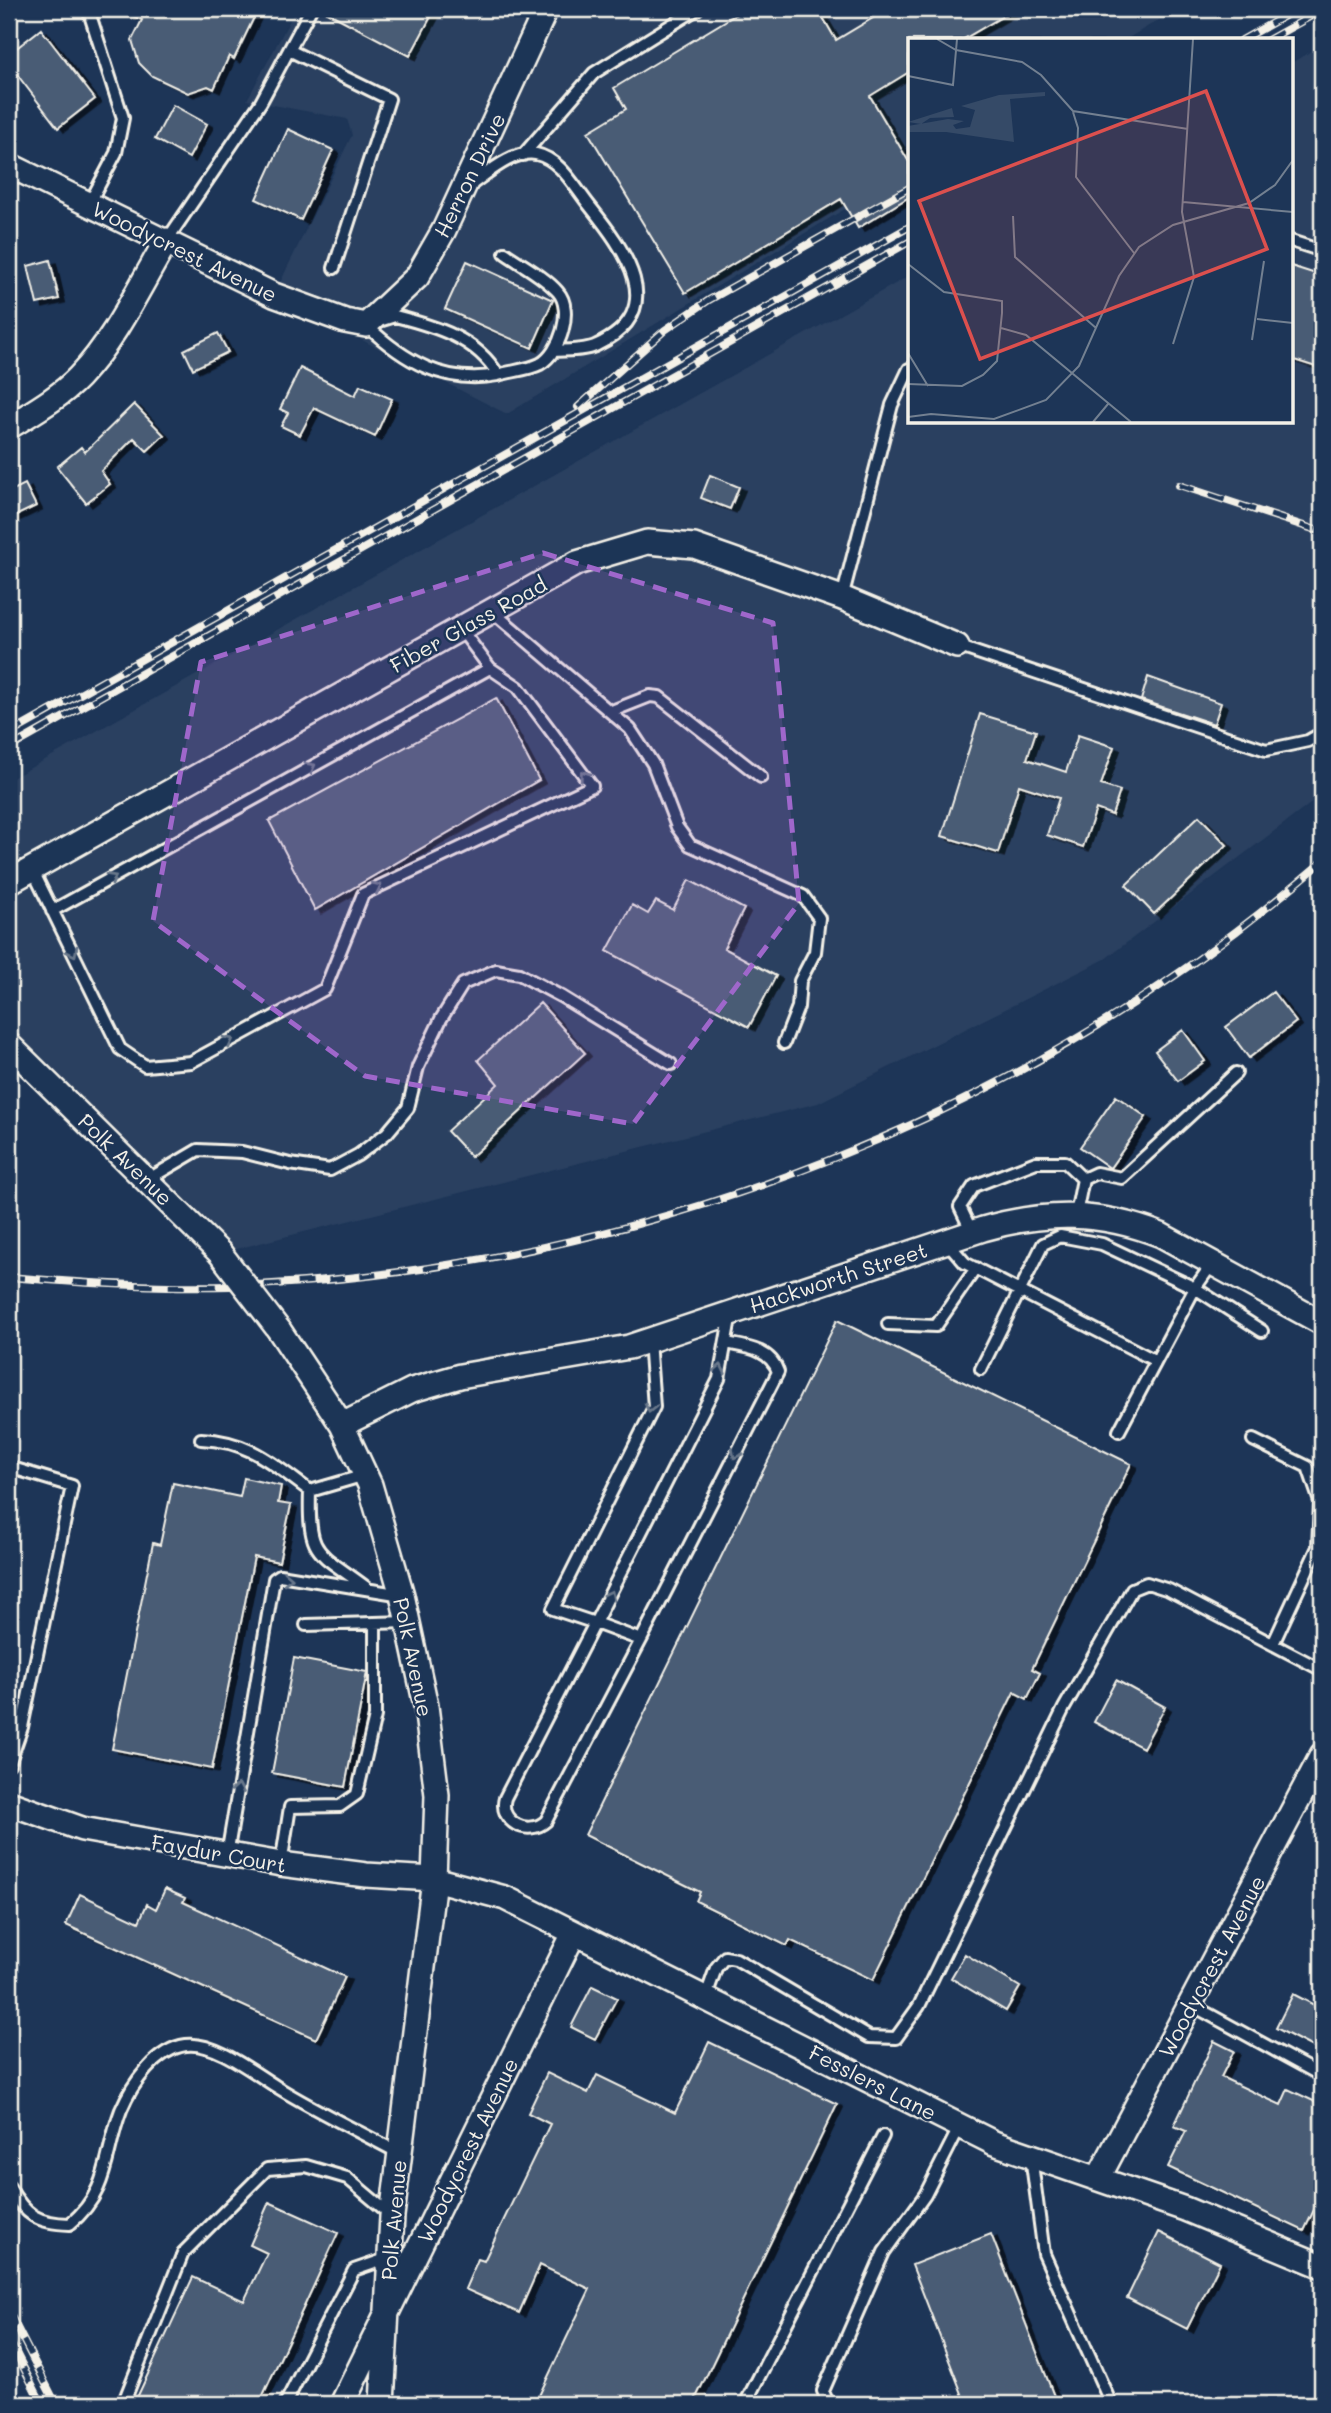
<svg xmlns="http://www.w3.org/2000/svg" width="1331" height="2413" font-family="Mali,sans-serif">
<style>
.built{fill:#2a4060}
.building{fill:#485b74;stroke:#f4f1e8;stroke-width:2;filter:url(#shadow)}
.lines{fill:none;stroke-linecap:round;stroke-linejoin:round}
.service-casing{stroke:#f4f1e8;stroke-width:16}
.minor-casing{stroke:#f4f1e8;stroke-width:28}
.service{stroke:#1d3557;stroke-width:10}
.minor{stroke:#1d3557;stroke-width:23}
.rail-casing{stroke:#f4f1e8;stroke-width:8}
.rail{stroke:#1d3557;stroke-width:5;stroke-dasharray:16;stroke-linecap:butt}
.minor-bridge-casing{stroke:#f4f1e8;stroke-width:28;stroke-linecap:butt}
.minor-bridge{stroke:#1d3557;stroke-width:23}
.oneway{stroke:#68778a}
.marked{fill:#9f67cb;fill-opacity:0.2;stroke:#9f67cb;stroke-width:5;stroke-dasharray:14 9;stroke-linejoin:round}
.labels{text-anchor:middle;dominant-baseline:central;stroke-width:5;stroke-linejoin:round;paint-order:stroke}
.street-label{font-size:21px;fill:#f4f1e8;stroke:#1d3557}
.inset-road{fill:none;stroke:#738091;stroke-width:2}
.view{fill:#dc504e;fill-opacity:0.15;stroke:#dc504e;stroke-width:3.5}
.inset-edge{fill:none;stroke:#f4f1e8;stroke-width:3.5}
</style>
<defs>
<filter id="shadow"><feDropShadow dx="6" dy="3.5" stdDeviation="0" flood-color="#0009"/></filter>
</defs>
<rect width="100%" height="100%" fill="#1d3557"/>
<filter id="ink" filterUnits="userSpaceOnUse"><feTurbulence type="fractalNoise" baseFrequency=".0143" numOctaves="2"/><feDisplacementMap in="SourceGraphic" scale="14" xChannelSelector="R" yChannelSelector="G"/><feConvolveMatrix kernelMatrix="1 2 1 2 8 2 1 2 1" color-interpolation-filters="sRGB"/></filter>
<g filter="url(#ink)">
<path class="built" d="M296,9H1177L1125,40H909V170L507,414L274,295L352,135L347,119L247,100Z
M1322,45V795L1105,959L818,1103L220,1253L9,1050V780L909,276V422H1291V63Z"/>
<path class="building" d="M117,9H258L234,59L229,56L214,89L208,86L188,93L152,76L139,63L132,40L142,20Z
M321,9H435L410,56Z
M745,9H818L836,40L888,9H1015L962,40H909V72L870,96L909,162V197L858,228L841,199L685,293L588,132L626,109L614,88Z
M41,29L95,99L58,128L9,64V54Z
M173,105L207,124L189,158L155,139Z
M288,129L333,150L301,220L256,199Z
M50,260L59,299L37,304L28,266Z
M467,261L553,300L532,348L445,309Z
M1291,266L1322,276V369L1291,359Z
M218,333L228,352L193,369L184,350Z
M300,368L355,396L360,385L392,399L375,437L314,408L300,435L281,426L288,413L280,409Z
M134,404L164,435L147,451L134,438L101,471L110,484L86,503L57,467L81,447L85,452Z
M710,475L739,487L730,509L701,498Z
M25,484L36,506L9,519V492Z
M1148,677L1221,703L1214,724L1141,700Z
M496,698L539,780L315,910L269,821Z
M980,714L1036,731L1027,759L1066,772L1078,735L1114,747L1101,785L1120,791L1112,815L1096,809L1083,847L1047,835L1059,798L1019,785L998,853L942,836Z
M1199,816L1227,845L1154,914L1126,885Z
M689,880L744,909L724,948L776,976L749,1027L607,951L632,905L648,914L656,901L673,910Z
M1273,992L1296,1022L1249,1058L1226,1027Z
M540,1003L585,1053L471,1157L447,1131L498,1084L478,1060Z
M1183,1030L1205,1061L1178,1081L1155,1051Z
M1116,1096L1146,1117L1110,1168L1080,1147Z
M837,1320L1131,1464L1032,1669L1040,1673L1027,1699L1014,1692L873,1980L790,1940L787,1946L696,1901L700,1892L585,1835Z
M244,1478L281,1486L278,1503L291,1505L279,1562L254,1557L212,1769L112,1749L153,1543L160,1545L173,1483L240,1497Z
M294,1658L367,1672L345,1787L272,1773Z
M1116,1680L1165,1707L1143,1748L1094,1722Z
M165,1889L185,1898L183,1902L345,1977L316,2039L66,1925L80,1894L139,1922L147,1904L156,1909Z
M965,1954L1020,1987L1006,2011L951,1978Z
M592,1986L617,1998L595,2039L571,2027Z
M1293,1994L1322,2009V2052L1276,2028Z
M1214,2041L1234,2051L1221,2077L1281,2105L1288,2089L1322,2105V2193L1304,2231L1168,2167L1186,2131L1174,2126Z
M709,2042L837,2104L693,2404H535L590,2289L540,2265L519,2313L465,2289L478,2259L484,2261L550,2124L528,2113L547,2073L588,2093L597,2075L675,2113Z
M269,2202L338,2233L259,2404H134L193,2277L244,2301L267,2253L250,2245Z
M1159,2232L1220,2263L1187,2329L1127,2298Z
M991,2234L1057,2404H966L912,2265Z"/>
<g class="lines">
<defs>
<path id="service" d="M289,50L389,99L334,268
M523,155L594,73L697,9
M469,186C487,174 512,150 536,154C560,159 574,186 589,205C624,249 671,310 597,345C586,351 567,350 554,351
M89,204L116,153L123,118L90,15
M167,240L261,102L311,9
M1291,241L1322,251
M395,316C434,326 477,338 498,375C444,385 404,361 366,325Z
M498,375C511,371 528,370 540,364C560,353 574,310 558,292C544,276 522,265 505,253
M842,598L892,405L909,369
M492,611L630,729L653,764L677,827L690,845L803,896L819,918L815,952L800,981L798,1007L784,1043
M957,646L1266,750L1308,741L1322,733
M612,711L650,696L659,697L761,777
M32,869L120,1049L145,1066L191,1062L325,989L363,894L592,786L518,687L490,668L460,628
M52,911L490,668
M147,1180L198,1150L242,1152L290,1164L330,1170L358,1155L387,1133L408,1108L418,1067L441,1019L463,984L496,970L519,974L562,997L671,1064
M1076,1214L1083,1179L1096,1173L1122,1178L1236,1073
M972,1232L960,1207L974,1186L1036,1162H1065L1083,1179
M947,1242L965,1263L1156,1361
M888,1324L936,1326L976,1268
M649,1340L654,1407L553,1609L595,1623L719,1379L731,1313
M981,1369L1043,1244L1060,1236L1102,1244L1195,1288L1262,1331
M1119,1431L1195,1288L1212,1264
M201,1439C249,1441 272,1463 310,1491
M1253,1440L1308,1467L1320,1502L1318,1547L1273,1644
M9,1467L72,1486L22,1727L9,1764
M365,1475L310,1491C308,1558 317,1550 367,1588
M306,1625L408,1622
M641,1640L546,1821C528,1837 498,1822 505,1798L595,1623L641,1640L778,1372C771,1349 746,1347 726,1343
M227,1855L274,1579L280,1575L402,1595
M281,1864L290,1807L340,1806L357,1794L375,1716V1623
M705,1999L716,1968L725,1957L736,1959L869,2037L896,2038L919,2006L1064,1708L1132,1589L1147,1583L1169,1590L1322,1670
M1190,2004L1322,2076
M1031,2156L1044,2254L1111,2404
M9,2187C26,2216 37,2223 70,2224C110,2191 104,2154 121,2110C132,2084 156,2049 186,2045C214,2041 254,2073 277,2087C316,2111 358,2131 399,2153
M123,2404L183,2253L267,2169L306,2166L347,2178L391,2215
M285,2404L354,2270L389,2258
M745,2404L883,2136
M828,2404L823,2391L884,2252L925,2195L960,2126"/>
<path id="minor" d="M9,165L274,295L345,321L366,325L417,277L444,230L546,9
M9,427C33,412 60,397 79,377C116,338 140,285 167,240
M9,882L577,563L647,542L694,546L842,598L957,646
M9,1045L220,1253
M279,1330L342,1425L370,1485L402,1595L426,1706L437,1795L434,1879L392,2216L382,2404
M342,1425L412,1390L460,1376L629,1347L983,1229C1045,1211 1100,1211 1161,1235L1322,1323
M9,1803L82,1829L281,1864L366,1875L434,1879L505,1898L994,2143L1185,2209L1322,2266
M1099,2177L1322,1755
M342,2404L574,1933"/>
</defs>
<use href="#service" class="service-casing"/>
<use href="#minor" class="minor-casing"/>
<use href="#service" class="service"/>
<use href="#minor" class="minor"/>
<defs>
<path id="rail" d="M1242,40L1297,9
M1268,40L1322,10
M578,407L665,330L709,300L909,188
M1179,485L1322,532
M9,734L909,227
M9,748L909,242
M9,1277C91,1284 175,1289 257,1285C646,1265 1027,1117 1322,862
M9,2312L56,2404
M9,2339L42,2404"/>
</defs>
<use href="#rail" class="rail-casing"/>
<use href="#rail" class="rail"/>
<defs>
<path id="minor-bridge" d="M220,1253L279,1330"/>
</defs>
<use href="#minor-bridge" class="minor-bridge-casing"/>
<use href="#minor-bridge" class="minor-bridge"/>
</g>
<defs><path id="oneway-chevron" d="M-2-3.5L2.5 0L-2 3.5" fill="none" stroke-width="1.6" stroke-linecap="round" stroke-linejoin="round" transform="scale(1.75)"/></defs>
<g class="oneway">
<use href="#oneway-chevron" transform="translate(311 767) rotate(-29)"/>
<use href="#oneway-chevron" transform="translate(584 775) rotate(-127)"/>
<use href="#oneway-chevron" transform="translate(112 878) rotate(-29)"/>
<use href="#oneway-chevron" transform="translate(377 887) rotate(-25)"/>
<use href="#oneway-chevron" transform="translate(73 952) rotate(64)"/>
<use href="#oneway-chevron" transform="translate(229 1041) rotate(-28)"/>
<use href="#oneway-chevron" transform="translate(720 1369) rotate(-78)"/>
<use href="#oneway-chevron" transform="translate(650 1408) rotate(103)"/>
<use href="#oneway-chevron" transform="translate(736 1454) rotate(117)"/>
<use href="#oneway-chevron" transform="translate(288 1578) rotate(3)"/>
<use href="#oneway-chevron" transform="translate(610 1595) rotate(-63)"/>
<use href="#oneway-chevron" transform="translate(238 1788) rotate(-80)"/>
</g>
</g>
<path class="marked" d="M543,553L773,623L799,903L633,1124L365,1076L153,921L201,662Z"/>
<g class="labels">
<g class="street-label">
<text transform="translate(469 175) rotate(-64)">Herron Drive</text>
<text transform="translate(185 251) rotate(26)">Woodycrest Avenue</text>
<text transform="translate(468 624) rotate(-29)">Fiber Glass Road</text>
<text transform="translate(126 1159) rotate(44)">Polk Avenue</text>
<text transform="translate(838 1277) rotate(-18)">Hackworth Street</text>
<text transform="translate(414 1657) rotate(78)">Polk Avenue</text>
<text transform="translate(219 1853) rotate(10)">Faydur Court</text>
<text transform="translate(1211 1966) rotate(-62)">Woodycrest Avenue</text>
<text transform="translate(873 2082) rotate(27)">Fesslers Lane</text>
<text transform="translate(467 2150) rotate(-64)">Woodycrest Avenue</text>
<text transform="translate(393 2220) rotate(-85)">Polk Avenue</text>
</g>
</g>
<g transform="translate(908 38)">
<rect width="385" height="385" fill="#1d3557"/>
<path d="M137,54V58L102,61L106,104L38,94H0V88L40,81L56,83L45,87L48,91L62,89L67,72L53,68L91,57ZM44,70L46,79L22,80L13,86L0,84Z" fill="#354a67"/>
<path class="inset-road" d="M29,1L48,12L114,24L133,37L165,73L280,91M0,38L45,47L49,1M165,74L170,90L168,139L226,215M275,164L385,174M105,178L107,219L188,290M0,226L36,254L94,263V275L89,323L75,337L54,348L0,346M349,281L385,285M93,290L118,297L223,384M344,302L356,223M265,306L286,239L274,174L285,1M0,315L20,348M0,379L23,376L86,381L138,362L171,328L211,238L231,209L265,187L341,165L367,147L385,122M185,384L200,366"/>
<path class="view" d="M298,53L359,211L72,321L11,163Z"/>
<rect width="385" height="385" class="inset-edge"/>
</g>
<rect width="1331" height="2413" fill="none" stroke="#1d3557" stroke-width="35"/>
<rect x="18" y="18" width="1296" height="2378" fill="none" stroke="#f4f1e8" stroke-width="2.5" filter="url(#ink)"/>
</svg>
